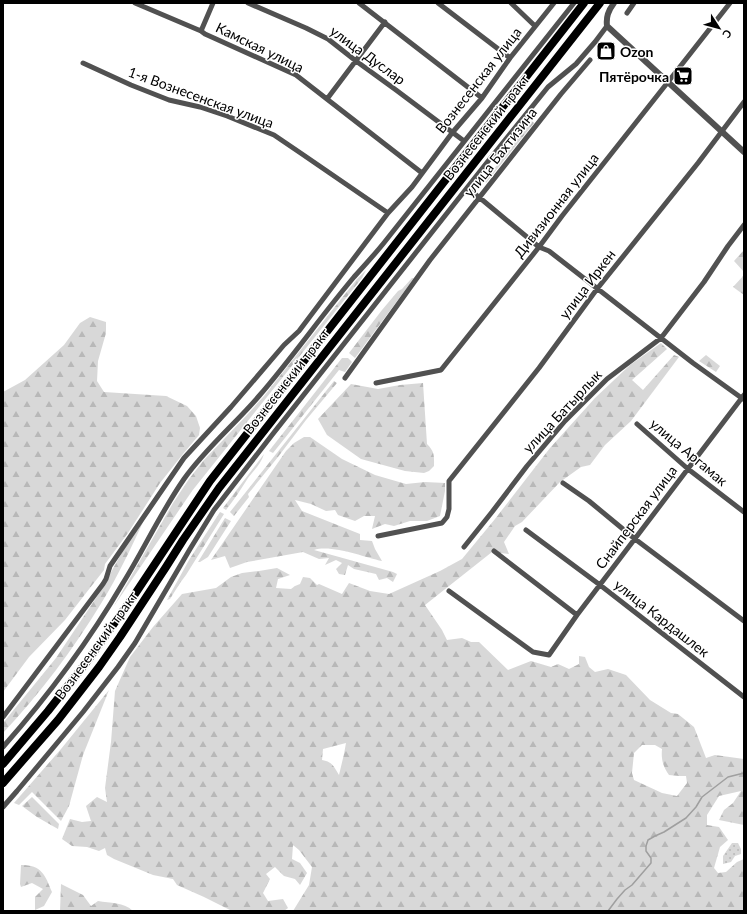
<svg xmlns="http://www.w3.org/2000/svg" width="747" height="914" font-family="Lato,sans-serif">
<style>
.grass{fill:url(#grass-dots)}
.forest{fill:url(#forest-firs);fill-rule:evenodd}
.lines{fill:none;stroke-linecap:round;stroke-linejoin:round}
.stream{stroke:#9f9f9f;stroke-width:1.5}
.minor{stroke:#515151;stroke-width:5}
.tertiary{stroke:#515151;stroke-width:6}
.primary{stroke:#000;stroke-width:8}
.labels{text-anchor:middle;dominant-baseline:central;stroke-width:3;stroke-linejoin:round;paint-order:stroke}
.street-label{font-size:14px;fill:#000;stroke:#fff}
.poi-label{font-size:14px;font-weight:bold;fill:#000;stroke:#fff;text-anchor:start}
</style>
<defs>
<pattern id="grass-dots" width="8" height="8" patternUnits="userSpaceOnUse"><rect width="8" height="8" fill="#d8d8d8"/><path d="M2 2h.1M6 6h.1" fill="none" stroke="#b8b8b8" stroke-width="1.8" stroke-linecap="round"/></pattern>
<pattern id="forest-firs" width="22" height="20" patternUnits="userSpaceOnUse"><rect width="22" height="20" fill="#d8d8d8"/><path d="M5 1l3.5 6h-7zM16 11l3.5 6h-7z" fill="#b8b8b8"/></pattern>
</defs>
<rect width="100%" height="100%" fill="#fff"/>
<path class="grass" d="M732,843H738L741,849V854L735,856L731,862L723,864V856Z"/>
<path class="forest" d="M532,121L534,123L486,183L485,181L509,149Z
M743,251L744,252V272L734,261Z
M366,270L362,278L192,491L114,606L173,503L189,479L203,461L246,416L264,396L357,279Z
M744,275V295L733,287Z
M412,278H414L355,358L349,353L382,310L398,291L402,289Z
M90,317L106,322V333L98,361L97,381L104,392L166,396L187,406L196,416L200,428L199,435L183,454L160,483L128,533L105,564L104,570L65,620L29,657L3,692V392L25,380L64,345L80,323Z
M661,343L667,349L632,380L643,390L674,355L679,357L631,421L605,445L590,465L581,467L560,482L522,522L515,526L504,542L509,554L492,552L425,605L442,630L447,640L462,638L471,642H479L508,670L531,661L551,667L558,664L569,669L579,664V656L585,657L589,667L595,672L608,669L626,675L650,700L671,713L678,714L694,727L706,758L715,755L744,759V825L719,820L724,810L733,803L741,791L719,796L707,815V825L719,827L728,840L720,847L714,868L718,873L726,872L737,862L744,859V911H293L309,885L312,867L299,850L293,845L292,859L300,863L307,873L300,885L295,879L284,876L275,867L266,874L270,879L263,893L268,901L283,899L288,908L284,911H232L204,897L177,885L173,879L153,875L114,859L107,855L105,848L99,851L87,847L72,846L62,839L70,819L82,822L91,821L86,806L97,797L107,802L105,788L111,742L115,691L130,657L153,627L182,594L216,588L231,577L242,573L259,571L277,568L290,575L278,579L276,588L291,589L295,586L300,584L303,577L310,578L317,585L319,584L342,594L349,583L370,591L389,594L440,571L462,559L495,519L550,448L595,398L630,365ZM346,743L344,754L339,775C334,767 333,762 322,760L323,749ZM642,745H655L662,749C661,759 663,767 669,775L679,776H686L687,783L677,796L662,793L634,780L632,773L634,753Z
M706,355L720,366L716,372L699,361Z
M342,358H348L352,362L345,372L339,370L273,453L269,451Z
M334,381L337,383L306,420L278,457L248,494L249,497L234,516L230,512Z
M423,383L427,444C435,452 434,456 434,466L429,471L424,473L405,471L361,459L327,435L318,419L351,384L378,389L400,385Z
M304,437H310L342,459L375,475L406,484L425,482L445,483V491L440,516L427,521H410L394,526L385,524L372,529L375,516H364L355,521L338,515L335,510L326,511L311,504L295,500L302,511L360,534V540L372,541L375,549L382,561C364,557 331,544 314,550L393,572L397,574L393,582L387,578L379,580L376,574L354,569L348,565L345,575L339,574L336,569L342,563L336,560L325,565L329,558L319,559L303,552L247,562L230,568L225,556L211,560L286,451L294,443Z
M264,454C261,464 254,470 248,478C241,489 234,500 226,510L223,508Z
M220,512L224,514L186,575L180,583L170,599L167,600L189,560Z
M225,518L231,521L208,557L200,562H198Z
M144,520C131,548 118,576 102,602C74,648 40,694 3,733V723L56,658L100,592L125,547Z
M109,690L83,755L69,806L61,821L32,792L19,805L14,803L61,749Z
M32,797L59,824L58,829L37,817L22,806Z
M21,865C42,865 45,875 52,892L44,906L35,910V897L43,889L32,883L21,887L20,884Z
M61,884L83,895L91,906L98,901C110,903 124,902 133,911H60Z"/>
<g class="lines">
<path class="stream" d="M608,911L617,899L625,890L632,885L651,863V858L646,851V846L648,840L655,836L664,832L686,818L696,807L702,797L728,777L744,773"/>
<path class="minor" d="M135,3L201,31L205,34L296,75L422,173
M248,3L306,28L328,39L356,61L396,90L464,141
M359,3L482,98
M438,3L510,58
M511,3L535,26
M627,13L634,3
M201,31L213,3
M83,63L131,85L169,100L200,107L227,116L274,135L302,154L388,213
M327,99L385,22
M467,188L480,198L539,247L549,251L693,363L743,399
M345,378L430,260L561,94L590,60
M376,383L441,370L539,247L562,216L668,82L730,3
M637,424L688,469L744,512
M563,483L589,501L635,539L744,621
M526,530L600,585L744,697
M378,536L442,523L447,517L449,509V481L539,368L597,289L698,163L744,102
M464,547L492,512L527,466L565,421L607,379L661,338L704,282L728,246L744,225
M494,551L577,615
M449,591L533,652L549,655L577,615L744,395
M3,717L103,584L106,579L110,566L184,458L231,407L284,345L299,331L388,213L412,187L452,133L482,98L510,58L554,3
M3,747C48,696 89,641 123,583C144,549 161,512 184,479C205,449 235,424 259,396C292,358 321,316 354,277C364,266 374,255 383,244L574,3
M3,807L17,791L83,712L118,667L135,643L190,549L214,510L272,435L485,165L548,87L576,64L595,42L607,26"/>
<path class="tertiary" d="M614,3C608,11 606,17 607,26L744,152"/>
<path class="primary" d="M3,764L48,711L89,659L135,594L210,481L584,3
M3,783L58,720L99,667L120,637L166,567L183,540L219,488L600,3"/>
</g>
<defs>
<symbol id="shop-square" viewBox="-11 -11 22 22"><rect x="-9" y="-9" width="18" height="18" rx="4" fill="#000" stroke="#fff"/><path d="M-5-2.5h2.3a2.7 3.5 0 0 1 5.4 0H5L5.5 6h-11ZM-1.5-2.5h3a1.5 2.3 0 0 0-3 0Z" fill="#fff"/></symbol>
<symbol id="supermarket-square" viewBox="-11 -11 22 22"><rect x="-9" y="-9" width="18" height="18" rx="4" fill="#000" stroke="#fff"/><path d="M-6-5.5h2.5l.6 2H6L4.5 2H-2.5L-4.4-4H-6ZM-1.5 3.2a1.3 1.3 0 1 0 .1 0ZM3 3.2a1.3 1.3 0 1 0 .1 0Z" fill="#fff"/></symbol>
</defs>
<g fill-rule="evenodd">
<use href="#shop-square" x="595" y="40" width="22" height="22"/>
<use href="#supermarket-square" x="672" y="65" width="22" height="22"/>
</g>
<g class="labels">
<g class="street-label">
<text transform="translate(260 47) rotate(26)">Камская улица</text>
<text transform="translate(368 55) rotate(36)">улица Дуслар</text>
<text transform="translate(478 80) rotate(-52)">Вознесенская улица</text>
<text transform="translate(201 97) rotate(20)">1-я Вознесенская улица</text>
<text transform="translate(486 127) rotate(-52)">Вознесенский тракт</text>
<text transform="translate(500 152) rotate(-52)">улица Бахтизина</text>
<text transform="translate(556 205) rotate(-52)">Дивизионная улица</text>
<text transform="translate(587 284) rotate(-53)">улица Иркен</text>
<text transform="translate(286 381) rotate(-52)">Вознесенский тракт</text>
<text transform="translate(562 411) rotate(-47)">улица Батырлык</text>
<text transform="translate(689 452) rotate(40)">улица Аргамак</text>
<text transform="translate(636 517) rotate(-53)">Снайперская улица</text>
<text transform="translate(662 618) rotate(38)">улица Кардашлек</text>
<text transform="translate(96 645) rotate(-54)">Вознесенский тракт</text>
</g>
<g class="poi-label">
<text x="620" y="51">Ozon</text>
<text x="669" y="76" text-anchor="end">Пятёрочка</text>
</g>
</g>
<rect width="747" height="914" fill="none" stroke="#000000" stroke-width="8"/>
<g transform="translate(719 28) rotate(126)" stroke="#ffffff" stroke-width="3" paint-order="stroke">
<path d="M0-3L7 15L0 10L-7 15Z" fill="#000000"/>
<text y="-6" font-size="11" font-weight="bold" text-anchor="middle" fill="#000000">С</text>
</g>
</svg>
